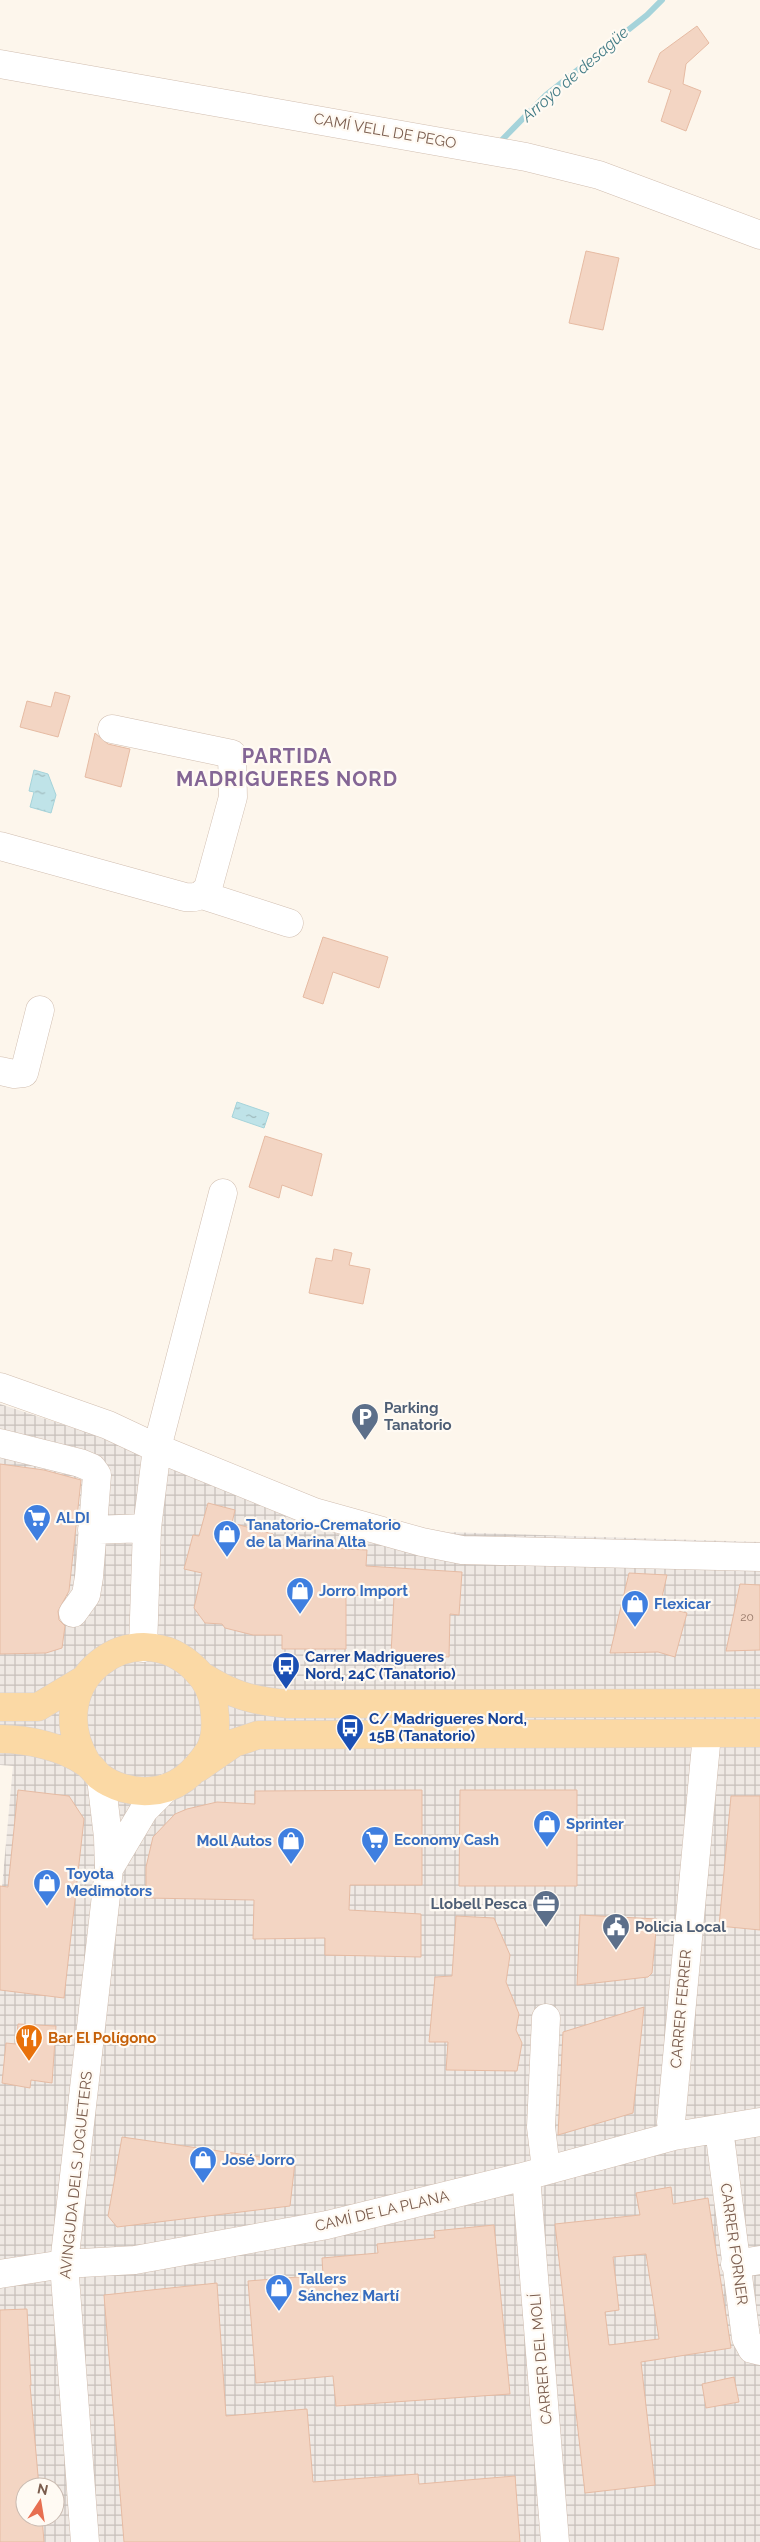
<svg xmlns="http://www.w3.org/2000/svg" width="760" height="2542" font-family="Raleway,sans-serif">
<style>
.industrial{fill:url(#industrial-grid);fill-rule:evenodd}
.water{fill:url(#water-ripples);stroke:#a5d3da}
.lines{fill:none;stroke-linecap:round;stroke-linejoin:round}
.stream{stroke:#a5d3da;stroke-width:6}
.building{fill:#f3d5c3;stroke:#e6bba3;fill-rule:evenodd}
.minor-casing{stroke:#d1beb0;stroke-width:29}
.major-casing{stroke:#dad1cd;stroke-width:29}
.minor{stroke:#fff;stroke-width:28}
.major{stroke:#fbd9a5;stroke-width:28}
.labels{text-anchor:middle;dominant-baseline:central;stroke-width:4.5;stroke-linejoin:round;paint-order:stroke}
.number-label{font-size:12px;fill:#987a6a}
.street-label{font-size:15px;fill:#7a5c4d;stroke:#fffaf3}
.service-label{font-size:15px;font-weight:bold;fill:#4e5e75;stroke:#fffaf3;text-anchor:start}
.shop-label{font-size:15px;font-weight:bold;fill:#366cbe;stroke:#fffaf3;text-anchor:start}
.transit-label{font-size:15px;font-weight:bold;fill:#164399;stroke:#fffaf3;text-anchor:start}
.food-label{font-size:15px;font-weight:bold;fill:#c56008;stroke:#fffaf3;text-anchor:start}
.water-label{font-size:16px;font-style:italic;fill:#437c86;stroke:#fffaf3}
.district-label{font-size:20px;font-weight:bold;letter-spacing:1px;fill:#846695;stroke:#fffaf3}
</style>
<defs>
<pattern id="industrial-grid" width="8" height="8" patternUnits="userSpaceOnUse" patternTransform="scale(1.25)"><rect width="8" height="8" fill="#efe9e4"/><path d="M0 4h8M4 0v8" fill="none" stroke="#c7c0bb"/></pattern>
<pattern id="water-ripples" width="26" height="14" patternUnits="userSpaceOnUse" patternTransform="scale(1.25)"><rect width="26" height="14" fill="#bfe3e8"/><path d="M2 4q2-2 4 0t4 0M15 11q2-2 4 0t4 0" fill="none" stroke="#a0bbbe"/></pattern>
</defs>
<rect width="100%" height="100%" fill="#fdf6ec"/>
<path class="industrial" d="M0,1404L153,1454L241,1494L446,1532L760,1542V2542H0V1909L13,1766L0,1765ZM25,2487H55V2517H25Z"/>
<path class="water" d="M34,770L48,774L56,795L51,813L30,807L34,792L29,791Z
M237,1102L269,1113L264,1128L232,1117Z"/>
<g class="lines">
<path class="stream" d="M498,144L546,95L647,15L662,0"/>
</g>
<path class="building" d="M697,26L709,43L686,64L683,84L701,91L686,131L661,121L671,90L648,82L660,53Z
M586,251L619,258L603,330L569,323Z
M55,692L70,696L58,737L20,727L27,701L51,707Z
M95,733L108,744L130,749L121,787L85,777Z
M323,937L388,957L379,988L333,972L323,1004L303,997Z
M265,1136L322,1154L312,1196L282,1185L279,1198L249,1187Z
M334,1249L352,1253L349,1265L370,1269L363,1304L309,1293L316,1258L332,1261Z
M0,1464L44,1470L81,1480L69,1591L58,1611L59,1620L65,1626L62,1648L46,1653L0,1654Z
M208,1503L235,1510L232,1523L273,1534L271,1545L367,1550L366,1566L462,1572L459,1615L450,1614L449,1657L391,1654L394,1596L346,1595V1649H282V1635H253L225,1628L222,1624L205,1623L194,1608L202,1573L184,1569L193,1535L199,1536Z
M629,1573L667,1575L660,1606L687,1613L675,1657L658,1652L610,1653Z
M740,1584L760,1585V1650L726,1651Z
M18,1790L69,1796L84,1819L64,1998L0,1990V1886L8,1887Z
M422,1790V1885H350L349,1910L421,1914V1957L325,1955V1938L253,1939L254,1900L146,1898V1867L153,1837L175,1814L187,1809L217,1802L255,1804V1791Z
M460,1790H577V1886H459Z
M731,1796H760V1930L719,1926Z
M580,1915L657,1919L652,1973L648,1977L577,1985Z
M456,1916L494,1918L510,1955L506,1982L519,2014L516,2030L522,2043L517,2071L446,2070L448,2042H429L435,1977L452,1976Z
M644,2007L633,2113L558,2135L563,2032Z
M18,2024L56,2026L52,2083L31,2080L30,2088L2,2083L6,2043L16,2044Z
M122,2137L295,2162L290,2206L117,2227L108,2216Z
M671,2187L673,2204L708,2198L731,2348L641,2362L655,2485L585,2493L555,2224L640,2215L636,2193ZM646,2254L659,2339L609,2345L605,2312L619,2310L613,2257Z
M494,2225L510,2394L336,2406L333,2376L256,2383L248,2281L323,2275L322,2258L378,2253L377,2244L435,2238L434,2231Z
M217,2283L226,2416L307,2409L313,2482L418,2474L419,2484L515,2476L520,2542H124L104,2295Z
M27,2309L31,2385H30L39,2487H25V2517H42L44,2542H0V2310Z
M734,2377L739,2402L706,2408L702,2384Z"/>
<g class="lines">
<defs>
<path id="minor" d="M0,64L526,157L599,175L760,235
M0,846L185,897C196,898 200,897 208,888L233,797L232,754L112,729
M202,895L289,923
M0,1071L14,1074L24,1073L40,1010
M0,1387L108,1425L157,1448L314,1512L422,1542L462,1550L760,1557
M0,1443L80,1463L92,1468L97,1475L89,1577L86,1595L73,1613
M92,1530L147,1528
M143,1648L147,1528L157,1448L223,1193
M110,1867L144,1810L166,1788
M546,2018L541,2127L546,2169
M719,2129L746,2338L752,2349L760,2351
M674,2136L671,2122L707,1734
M526,2176L555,2542
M735,2264L760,2260
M0,2274L64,2264L135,2260L327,2225L526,2176L674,2136L760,2122
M85,2542L64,2264L109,1869L108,1837L101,1778"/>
<path id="major" d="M202,1676C232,1695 253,1701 288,1704L760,1703
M0,1707H38L83,1680
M0,1739C27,1739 64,1747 86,1763C91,1766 95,1772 99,1776C113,1787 132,1792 149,1791C177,1790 195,1772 209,1751C217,1738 216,1721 214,1707C213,1693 206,1680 196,1670C136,1609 37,1680 87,1763
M198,1768L234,1743L258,1735L760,1733"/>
</defs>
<use href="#minor" class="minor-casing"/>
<use href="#major" class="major-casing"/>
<use href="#minor" class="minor"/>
<use href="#major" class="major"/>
</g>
<defs>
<symbol id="parking-pin" viewBox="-11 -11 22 30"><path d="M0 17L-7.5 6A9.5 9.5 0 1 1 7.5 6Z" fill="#5c6f8a" stroke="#fffaf3"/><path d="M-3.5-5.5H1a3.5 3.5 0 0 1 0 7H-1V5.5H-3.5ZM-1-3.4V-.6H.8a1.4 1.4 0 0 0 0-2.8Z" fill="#fff"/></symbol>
<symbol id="supermarket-pin" viewBox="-11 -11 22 30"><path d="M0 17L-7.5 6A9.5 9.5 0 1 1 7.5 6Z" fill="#3f7fe0" stroke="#fffaf3"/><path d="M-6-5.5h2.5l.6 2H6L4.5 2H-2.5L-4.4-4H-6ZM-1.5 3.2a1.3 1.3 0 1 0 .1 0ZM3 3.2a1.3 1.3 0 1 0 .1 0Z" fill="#fff"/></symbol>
<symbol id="shop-pin" viewBox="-11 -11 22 30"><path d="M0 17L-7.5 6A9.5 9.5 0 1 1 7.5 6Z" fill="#3f7fe0" stroke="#fffaf3"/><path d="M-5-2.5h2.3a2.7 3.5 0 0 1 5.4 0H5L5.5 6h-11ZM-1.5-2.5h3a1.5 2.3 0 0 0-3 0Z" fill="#fff"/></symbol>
<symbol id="bus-pin" viewBox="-11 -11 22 30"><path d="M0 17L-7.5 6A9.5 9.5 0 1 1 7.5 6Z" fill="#1a4fb4" stroke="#fffaf3"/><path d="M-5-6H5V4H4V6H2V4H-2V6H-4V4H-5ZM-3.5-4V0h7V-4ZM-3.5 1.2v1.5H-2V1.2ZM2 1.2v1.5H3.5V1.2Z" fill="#fff"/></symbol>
<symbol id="office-pin" viewBox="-11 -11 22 30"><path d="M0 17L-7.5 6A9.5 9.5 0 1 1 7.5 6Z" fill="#5c6f8a" stroke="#fffaf3"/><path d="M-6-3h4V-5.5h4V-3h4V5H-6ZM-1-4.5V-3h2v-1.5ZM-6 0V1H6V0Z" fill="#fff"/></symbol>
<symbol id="civic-pin" viewBox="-11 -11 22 30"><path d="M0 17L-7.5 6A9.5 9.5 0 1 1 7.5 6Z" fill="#5c6f8a" stroke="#fffaf3"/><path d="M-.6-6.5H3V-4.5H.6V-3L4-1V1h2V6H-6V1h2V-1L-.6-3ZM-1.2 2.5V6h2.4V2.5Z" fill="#fff"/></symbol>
<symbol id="restaurant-pin" viewBox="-11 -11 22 30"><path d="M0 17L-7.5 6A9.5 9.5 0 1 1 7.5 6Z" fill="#e8710a" stroke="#fffaf3"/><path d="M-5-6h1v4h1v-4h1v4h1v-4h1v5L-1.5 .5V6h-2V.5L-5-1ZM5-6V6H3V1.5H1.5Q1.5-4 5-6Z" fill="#fff"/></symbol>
</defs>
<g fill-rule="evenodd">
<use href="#parking-pin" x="349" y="1401" width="32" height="43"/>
<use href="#supermarket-pin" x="21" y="1502" width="32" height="43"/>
<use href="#shop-pin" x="211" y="1518" width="32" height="43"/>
<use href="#shop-pin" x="284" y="1575" width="32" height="43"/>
<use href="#shop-pin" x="619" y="1588" width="32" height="43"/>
<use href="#bus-pin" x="270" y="1650" width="32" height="43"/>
<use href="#bus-pin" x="334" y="1712" width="32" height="43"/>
<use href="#shop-pin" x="531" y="1808" width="32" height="43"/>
<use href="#supermarket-pin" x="359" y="1824" width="32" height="43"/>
<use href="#shop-pin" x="275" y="1825" width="32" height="43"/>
<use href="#shop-pin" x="31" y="1867" width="32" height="43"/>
<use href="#office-pin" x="530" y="1888" width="32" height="43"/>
<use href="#civic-pin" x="600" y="1911" width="32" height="43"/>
<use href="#restaurant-pin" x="13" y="2022" width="32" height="43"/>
<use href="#shop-pin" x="187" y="2144" width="32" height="43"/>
<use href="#shop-pin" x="263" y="2272" width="32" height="43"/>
</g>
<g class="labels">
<g class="number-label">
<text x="747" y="1617">20</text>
</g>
<g class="street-label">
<text transform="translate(385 131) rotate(10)">CAMÍ VELL DE PEGO</text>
<text transform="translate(681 2009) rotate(-85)">CARRER FERRER</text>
<text transform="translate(76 2175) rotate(-84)">AVINGUDA DELS JOGUETERS</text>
<text transform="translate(382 2211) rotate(-13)">CAMÍ DE LA PLANA</text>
<text transform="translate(734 2244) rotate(82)">CARRER FORNER</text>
<text transform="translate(541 2359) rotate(-95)">CARRER DEL MOLÍ</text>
</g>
<g class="service-label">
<text x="384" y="1408">Parking<tspan x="384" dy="17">Tanatorio</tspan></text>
<text x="527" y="1904" text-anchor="end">Llobell Pesca</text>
<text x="635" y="1927">Policia Local</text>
</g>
<g class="shop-label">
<text x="56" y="1518">ALDI</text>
<text x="246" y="1525">Tanatorio-Crematorio<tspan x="246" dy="17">de la Marina Alta</tspan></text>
<text x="319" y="1591">Jorro Import</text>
<text x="654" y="1604">Flexicar</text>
<text x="566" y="1824">Sprinter</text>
<text x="394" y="1840">Economy Cash</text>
<text x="272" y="1841" text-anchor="end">Moll Autos</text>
<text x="66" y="1874">Toyota<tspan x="66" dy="17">Medimotors</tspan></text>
<text x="222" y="2160">José Jorro</text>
<text x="298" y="2279">Tallers<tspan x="298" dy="17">Sánchez Martí</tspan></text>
</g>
<g class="transit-label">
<text x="305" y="1657">Carrer Madrigueres<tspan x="305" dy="17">Nord, 24C (Tanatorio)</tspan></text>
<text x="369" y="1719">C/ Madrigueres Nord,<tspan x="369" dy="17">15B (Tanatorio)</tspan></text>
</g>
<g class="food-label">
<text x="48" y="2038">Bar El Polígono</text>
</g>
<g class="water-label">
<text transform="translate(575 74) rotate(-41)">Arroyo de desagüe</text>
</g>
<g class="district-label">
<text x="287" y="756">PARTIDA<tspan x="287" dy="23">MADRIGUERES NORD</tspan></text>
</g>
</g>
<g transform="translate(40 2502) rotate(12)"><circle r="24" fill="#fffaf3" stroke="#cabbb1"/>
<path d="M0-4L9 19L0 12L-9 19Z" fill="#e76f51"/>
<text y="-8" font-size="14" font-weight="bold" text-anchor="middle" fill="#7a5c4d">N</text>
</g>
</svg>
